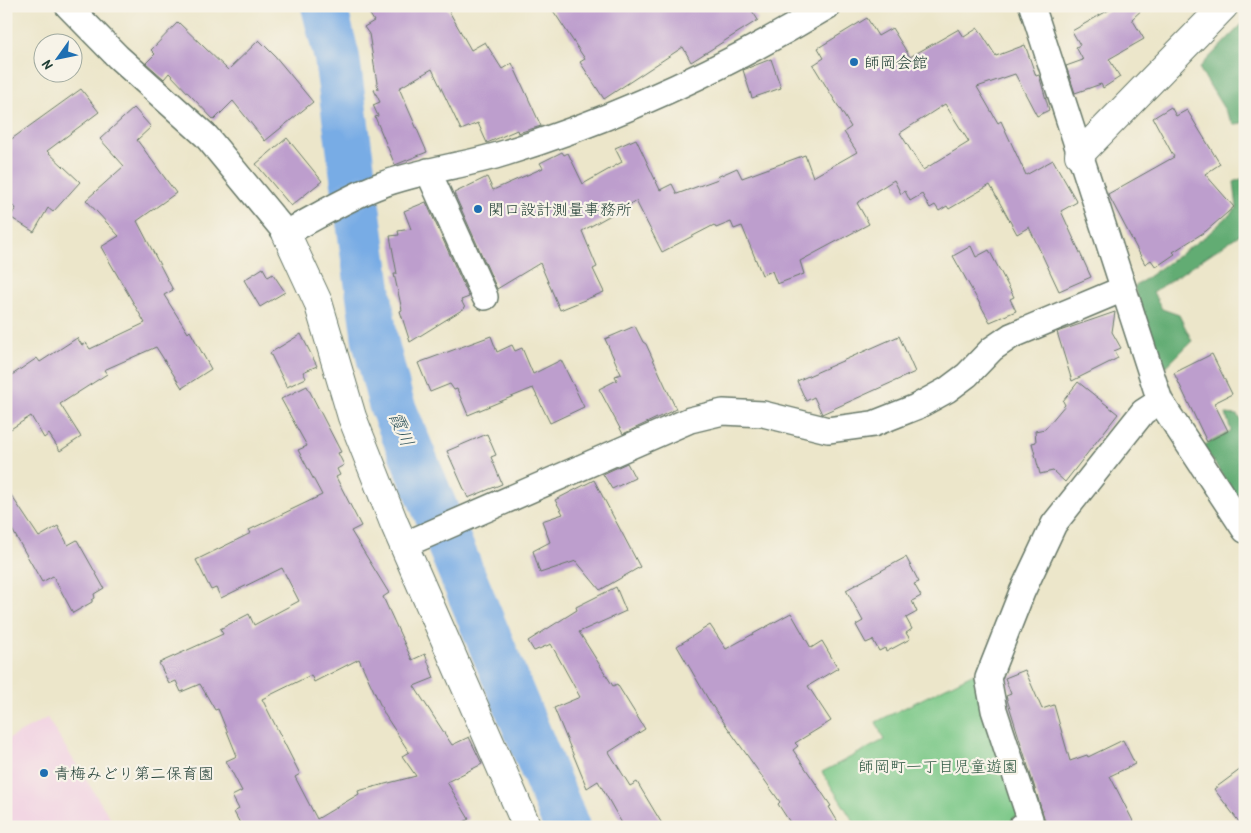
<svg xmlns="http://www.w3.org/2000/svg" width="1251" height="833" font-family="'Patrick Hand','Klee One',sans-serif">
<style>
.built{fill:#f1d0e2}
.green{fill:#79c786;stroke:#4c825d}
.forest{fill:#62ac73;stroke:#407454}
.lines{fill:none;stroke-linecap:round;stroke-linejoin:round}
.river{stroke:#78ace5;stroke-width:46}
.building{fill:#bd9ecd;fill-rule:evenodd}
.minor-casing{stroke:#677868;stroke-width:28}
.tertiary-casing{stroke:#677868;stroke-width:30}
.minor{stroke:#fff;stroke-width:25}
.tertiary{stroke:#fff;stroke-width:28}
.poi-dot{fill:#1f6fb2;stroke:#f7f3e8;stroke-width:2}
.labels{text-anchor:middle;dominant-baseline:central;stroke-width:4.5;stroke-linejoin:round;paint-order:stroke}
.poi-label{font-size:16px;fill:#1f3d34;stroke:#f7f3e8;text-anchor:start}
.park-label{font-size:16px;fill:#315944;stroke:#f7f3e8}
.water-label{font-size:18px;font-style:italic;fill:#355960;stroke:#f7f3e8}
</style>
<rect width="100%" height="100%" fill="#f7f3e8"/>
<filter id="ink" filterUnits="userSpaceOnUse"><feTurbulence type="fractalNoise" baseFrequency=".02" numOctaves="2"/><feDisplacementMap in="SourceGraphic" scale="10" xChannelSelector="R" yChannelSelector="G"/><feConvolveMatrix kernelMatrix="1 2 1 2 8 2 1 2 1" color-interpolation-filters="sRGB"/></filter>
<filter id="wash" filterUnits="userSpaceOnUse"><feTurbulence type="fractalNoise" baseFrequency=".0096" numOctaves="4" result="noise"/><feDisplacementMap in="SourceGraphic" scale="20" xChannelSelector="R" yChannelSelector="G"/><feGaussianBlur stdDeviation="1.12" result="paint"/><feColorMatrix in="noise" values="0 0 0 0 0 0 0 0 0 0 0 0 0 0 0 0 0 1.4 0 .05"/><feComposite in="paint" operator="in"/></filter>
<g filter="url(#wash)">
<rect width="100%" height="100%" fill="#ece6ca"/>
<path class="built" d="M47,718L116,827H6V813L9,810L6,806V740Z"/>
<path class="green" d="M974,673L993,740L1019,812L1013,824L1009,827H857L822,772L884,740L876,722Z"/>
<path class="forest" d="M1245,21V122L1234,125L1199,68Z
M1245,177V231L1153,292L1162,309L1179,315L1192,341L1167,366L1160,364L1134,287L1207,235L1237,208L1234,182Z
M1226,414L1237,415L1245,424V509L1203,446L1231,431Z"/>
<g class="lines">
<path class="river" d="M324,6L337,58L375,340L391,403L567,827"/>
</g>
<g id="blocks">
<path class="building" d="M365,6H446L471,50L485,42L502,69L512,63L541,126L518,133L517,130L487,143L478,123L461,130L432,69L399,88L427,152L395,165L375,117L378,116L373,105L380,102L374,90L378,89L369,34L364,27L374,21Z
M550,6H749L758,20L691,62L683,47L604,99L580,62L585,59Z
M1116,6H1146L1132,19L1144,39L1109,59L1120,77L1103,88L1101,84L1075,93L1066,66L1083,60L1076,47L1080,45L1072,31Z
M867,18L878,36L892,28L910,57L959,29L964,37L978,28L996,56L1025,45L1036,76L1039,75L1049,110L1037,116L1015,74L977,87L998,123L1001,121L1026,175L1053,160L1077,202L1061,211L1091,277L1059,291L1029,227L1017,234L990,185L949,209L947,206L939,211L935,205L930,208L922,194L910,201L905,191L901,194L894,180L857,203L869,224L800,261L804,274L777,284L772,271L762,275L742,226L734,229L731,222L716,228L714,225L662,252L636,201L582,231L597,267L593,269L604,292L560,310L540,263L497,289L454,193L487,177L493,190L543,168L540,163L562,152L564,155L568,153L583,184L622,162L615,148L636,139L660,190L672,184L677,194L718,179L717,177L737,168L742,178L805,155L813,177L857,152L844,132L851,127L813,65L824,58L818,48ZM945,104L969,142L923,170L900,133Z
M178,22L228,70L259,40L275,56L313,102L265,141L233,101L214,120L169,73L164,79L146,63L155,54L151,50Z
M771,59L781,88L752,98L743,70Z
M81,89L99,112L47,151L80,182L53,212L48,208L34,232L10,217L16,208L6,202V143Z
M1171,107L1176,116L1187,110L1220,164L1205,174L1234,207L1206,231L1173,252L1175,254L1156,267L1151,260L1145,264L1108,194L1174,157L1153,118Z
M134,108L151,127L137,140L176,193L137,221L173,290L164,295L188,333L190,331L211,369L182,388L156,347L104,370L107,374L60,404L81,437L60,451L49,434L44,438L31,416L6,432V379L37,358L40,362L77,338L82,345L86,343L90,349L145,323L101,247L119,236L86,200L124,166L100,139Z
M287,138L322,181L291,206L256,164Z
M426,202L469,297L461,300L465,308L410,342L400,311L402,310L394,274H397L390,236L399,235L398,231L411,229L404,211Z
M971,246L976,257L989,250L1014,297L1010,299L1016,311L990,322L953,256Z
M263,268L268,277L273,274L285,292L260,307L244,280Z
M1115,312L1112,332L1121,348L1114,351L1118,358L1072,381L1057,332Z
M635,326L643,342L646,344L676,409L623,434L599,389L617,380L615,376L621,374L605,339Z
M301,334L317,366L303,372L306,378L287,387L270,353Z
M491,336L497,352L512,345L515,351L522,348L533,374L561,360L584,407L550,423L533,388L468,415L457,389L454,390L450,384L430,392L418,363Z
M899,336L915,372L822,414L814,397L806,401L797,381Z
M1212,354L1232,394L1214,403L1228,431L1207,442L1174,373Z
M1078,382L1118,414L1065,482L1053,471L1040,474L1032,443L1036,442L1035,431L1045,429L1065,405L1063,401Z
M307,386L341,452L338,453L344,465L337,469L340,475L336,477L361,526L351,531L389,593L383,597L412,660L425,654L434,678L414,686L452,745L469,737L482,764L447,782L469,819L455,827H242L234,812L239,809L232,796L242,791L226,761L237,756L218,709L215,710L200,684L181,692L176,681L169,684L159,663L223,634L220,629L249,614L254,625L299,601L282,568L221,598L216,588L211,590L196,560L251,533L249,530L322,495L298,450L307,446L281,399ZM359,659L385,715L409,752L402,756L416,776L358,791L359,794L317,819L295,777L300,774L262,699L311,675L314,682Z
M487,434L496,455L491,457L502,484L468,498L447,451Z
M627,463L635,478L612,489L603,474Z
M594,480L640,567L600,590L576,561L540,573L533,551L550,542L542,521L563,514L555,500Z
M11,495L39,537L58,526L68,545L77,540L104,588L94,594L95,598L92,600V602L73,613L53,576L42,582L6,519V498Z
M906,557L919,582L914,584L921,596L912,601L917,612L906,618L912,629L906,633L910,639L886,652L885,648L879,651L873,640L866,643L856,625L863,621L846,590Z
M616,587L626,611L579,632L613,686L617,684L645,729L609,752L630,786L637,782L664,827H624L598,781L587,788L554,708L580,697L551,644L534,651L528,641L577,610L576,607Z
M791,613L811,648L822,641L838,668L808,686L831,721L795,743L798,746L793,750L831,806L829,807L841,827H793L778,804L780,802L711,704L677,646L710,625L726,649Z
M1025,670L1042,709L1054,705L1070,761L1087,755L1088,757L1123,740L1135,764L1110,776L1136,827H1047L1006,696L1011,694L1005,678Z
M1245,766V827H1243L1214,789Z"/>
</g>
</g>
<g filter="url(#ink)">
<use href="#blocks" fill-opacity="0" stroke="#677868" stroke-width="1"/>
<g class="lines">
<defs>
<path id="minor" d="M68,6L118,57L206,136L286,233C317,217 348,197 381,185C421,170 464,166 505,153C618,118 727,67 828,6
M1032,6L1160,401L1245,530
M428,171L485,297
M404,545L690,420L723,412L763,414L828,430L873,424L916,407L947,390L967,375L992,349L1011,336L1123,289
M1021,827L1030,819L994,710L988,678L1022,592L1054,524L1143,412L1160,401"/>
<path id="tertiary" d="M1079,155L1224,6
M286,233L318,302L352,417L394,523L527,827"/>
</defs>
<use href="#minor" class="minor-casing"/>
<use href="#tertiary" class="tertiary-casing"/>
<use href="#minor" class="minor"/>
<use href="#tertiary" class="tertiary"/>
</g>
</g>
<g class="poi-dot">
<circle cx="854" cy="62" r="5"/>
<circle cx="478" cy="209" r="5"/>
<circle cx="44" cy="773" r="5"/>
</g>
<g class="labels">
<g class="poi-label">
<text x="864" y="62">師岡会館</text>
<text x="488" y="209">関口設計測量事務所</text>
<text x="54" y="773">青梅みどり第二保育園</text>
</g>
<g class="park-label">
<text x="938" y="766">師岡町一丁目児童遊園</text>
</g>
<g class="water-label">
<text transform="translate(402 429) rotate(67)">霞川</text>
</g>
</g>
<rect width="1251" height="833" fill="none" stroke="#f7f3e8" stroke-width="25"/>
<g transform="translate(58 58) rotate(237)"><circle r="24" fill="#f7f3e8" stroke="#a1aaa0"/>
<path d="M0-4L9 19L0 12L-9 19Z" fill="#1f6fb2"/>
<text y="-8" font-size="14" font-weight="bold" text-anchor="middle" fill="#1f3d34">N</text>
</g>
</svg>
